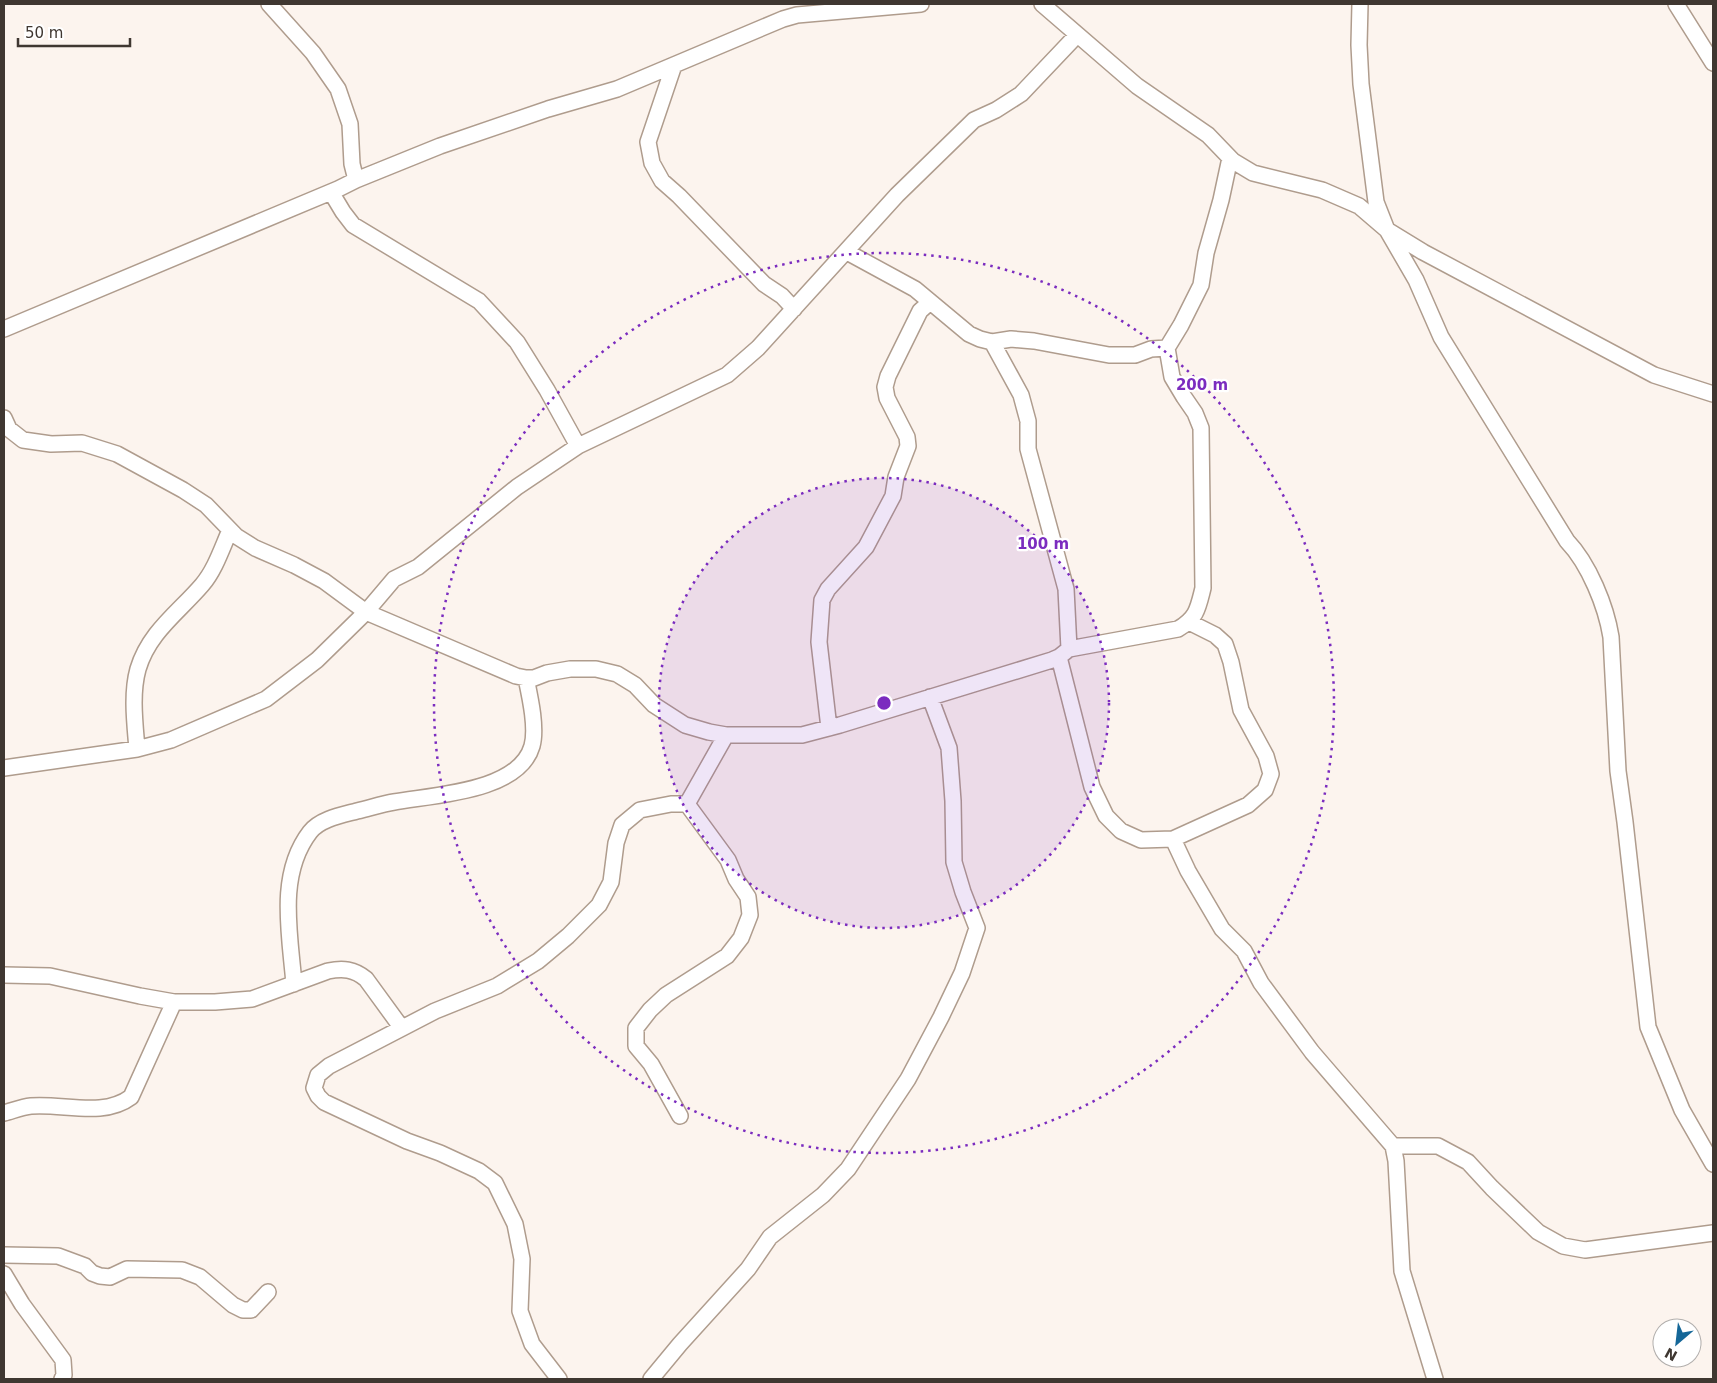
<svg xmlns="http://www.w3.org/2000/svg" width="1717" height="1383" font-family="'DejaVu Sans',sans-serif">
<style>
.lines{fill:none;stroke-linecap:round;stroke-linejoin:round}
.minor-casing{stroke:#af9c8d;stroke-width:18}
.minor{stroke:#fff;stroke-width:15}
.ring{fill:none;stroke:#7b2cbf;stroke-width:2.5;stroke-dasharray:2.5 5}
.centre{fill:#7b2cbf;stroke:#fff;stroke-width:2.5}
.ring-label{font-size:15px;text-anchor:middle;font-weight:bold;fill:#7b2cbf;stroke:#fff;stroke-width:4.5;stroke-linejoin:round;paint-order:stroke}
</style>
<rect width="100%" height="100%" fill="#fcf4ee"/>
<g class="lines">
<defs>
<path id="minor" d="M269,4L313,53L338,89L350,124L352,164L356,180
M1042,4L1137,86L1208,135L1233,161L1253,173L1322,190L1359,206L1387,230L1416,280L1441,337L1567,541C1589,564 1606,606 1611,637L1618,771L1625,822L1648,1027L1682,1110L1713,1164
M1360,4L1359,45L1361,84L1376,202L1387,230L1423,252L1654,375L1713,394
M1676,4L1713,63
M674,65L648,142L652,163L662,181L679,196L764,284L782,296L794,309
M331,192L343,212L353,225L479,301L517,342L547,390L578,446
M847,252L915,289L969,334L980,339L992,342L1011,339L1034,341L1109,355H1135L1151,349L1167,348
M4,329L338,189L356,180L440,146L548,109L617,89L783,19L797,15L921,4
M992,342L1021,395L1028,421V449L1066,589L1069,649
M4,418L9,429L23,440L51,444L82,443L117,454L183,490L206,505L236,536L255,548L294,565L324,581L366,612L516,676L526,678H534L547,673L570,669H596L617,674L635,685L654,705L685,725L709,732L726,735H802L840,725L1052,660L1059,657L1069,649L1178,629C1197,618 1198,608 1203,588L1201,428L1195,413L1184,397L1172,377L1167,348L1181,325L1201,285L1206,253L1221,200L1230,158
M1059,657L1092,787L1106,816L1121,831L1141,840L1173,839L1248,805L1265,790L1271,774L1266,756L1241,710L1231,662L1225,644L1215,635L1189,622
M829,728L819,642L822,600L828,589L866,547L893,496L896,477L908,446L907,437L887,398L885,387L888,376L920,311L930,302
M137,749C135,724 131,694 138,669C149,632 179,612 202,585C215,570 222,548 230,530
M4,768L137,749L171,740L266,699L317,660L366,612L394,579L418,567L517,487L578,446L727,375L758,348L897,195L974,120L996,110L1021,94L1077,35
M687,804L726,735
M1173,839L1188,871L1222,929L1244,951L1261,983L1312,1052L1393,1146L1396,1161L1402,1271L1435,1379
M4,975L50,976L140,996L174,1002H215L252,999L328,971C343,968 354,969 366,979L401,1027
M294,984C290,934 277,875 310,832C320,819 342,815 357,811C370,808 382,804 394,802C433,795 519,792 532,746C537,728 530,697 526,678
M4,1113C12,1111 22,1107 31,1106C63,1103 103,1118 131,1097L174,1002
M680,1116L651,1064L636,1046V1028L650,1010L666,995L727,956L741,938L750,915L748,897L736,879L728,860L687,804
M1393,1146H1438L1468,1162L1492,1188L1538,1232L1563,1246L1585,1250L1713,1233
M4,1255L58,1256L85,1266L92,1273L100,1276L110,1277L127,1269L182,1270L200,1277L233,1305L243,1310H251L268,1292
M4,1274L22,1304L63,1360L64,1375L62,1379
M559,1379L532,1344L520,1311L522,1259L515,1224L495,1183L479,1171L440,1153L407,1141L324,1102L318,1096L314,1088L318,1075L329,1066L435,1011L497,986L538,961L568,936L599,905L611,882L616,843L622,825L640,810L671,804H687
M651,1379L680,1344L748,1269L770,1237L823,1195L848,1169L908,1079L941,1017L962,973L977,928L963,892L954,862L953,801L949,748L930,697"/>
</defs>
<use href="#minor" class="minor-casing"/>
<use href="#minor" class="minor"/>
</g>
<circle cx="884" cy="703" r="225" fill="#7b2cbf" fill-opacity=".12"/>
<g class="ring">
<circle cx="884" cy="703" r="225"/>
<circle cx="884" cy="703" r="450"/>
</g>
<circle cx="884" cy="703" r="8" class="centre"/>
<g class="ring-label">
<text x="1202" y="390">200 m</text>
<text x="1043" y="549">100 m</text>
</g>
<rect width="1717" height="1383" fill="none" stroke="#3f3731" stroke-width="10"/>
<g transform="translate(1677 1343) rotate(208)"><circle r="24" fill="#ffffff" stroke="#b2afad"/>
<path d="M0-4L9 19L0 12L-9 19Z" fill="#156798"/>
<text y="-8" font-size="14" font-weight="bold" text-anchor="middle" fill="#3f3731">N</text>
</g>
<path d="M18 38v8h112v-8" fill="none" stroke="#3f3731" stroke-width="2.5"/>
<text x="25" y="38" font-size="15" fill="#3f3731" stroke="#ffffff" stroke-width="4" paint-order="stroke">50 m</text>
</svg>
